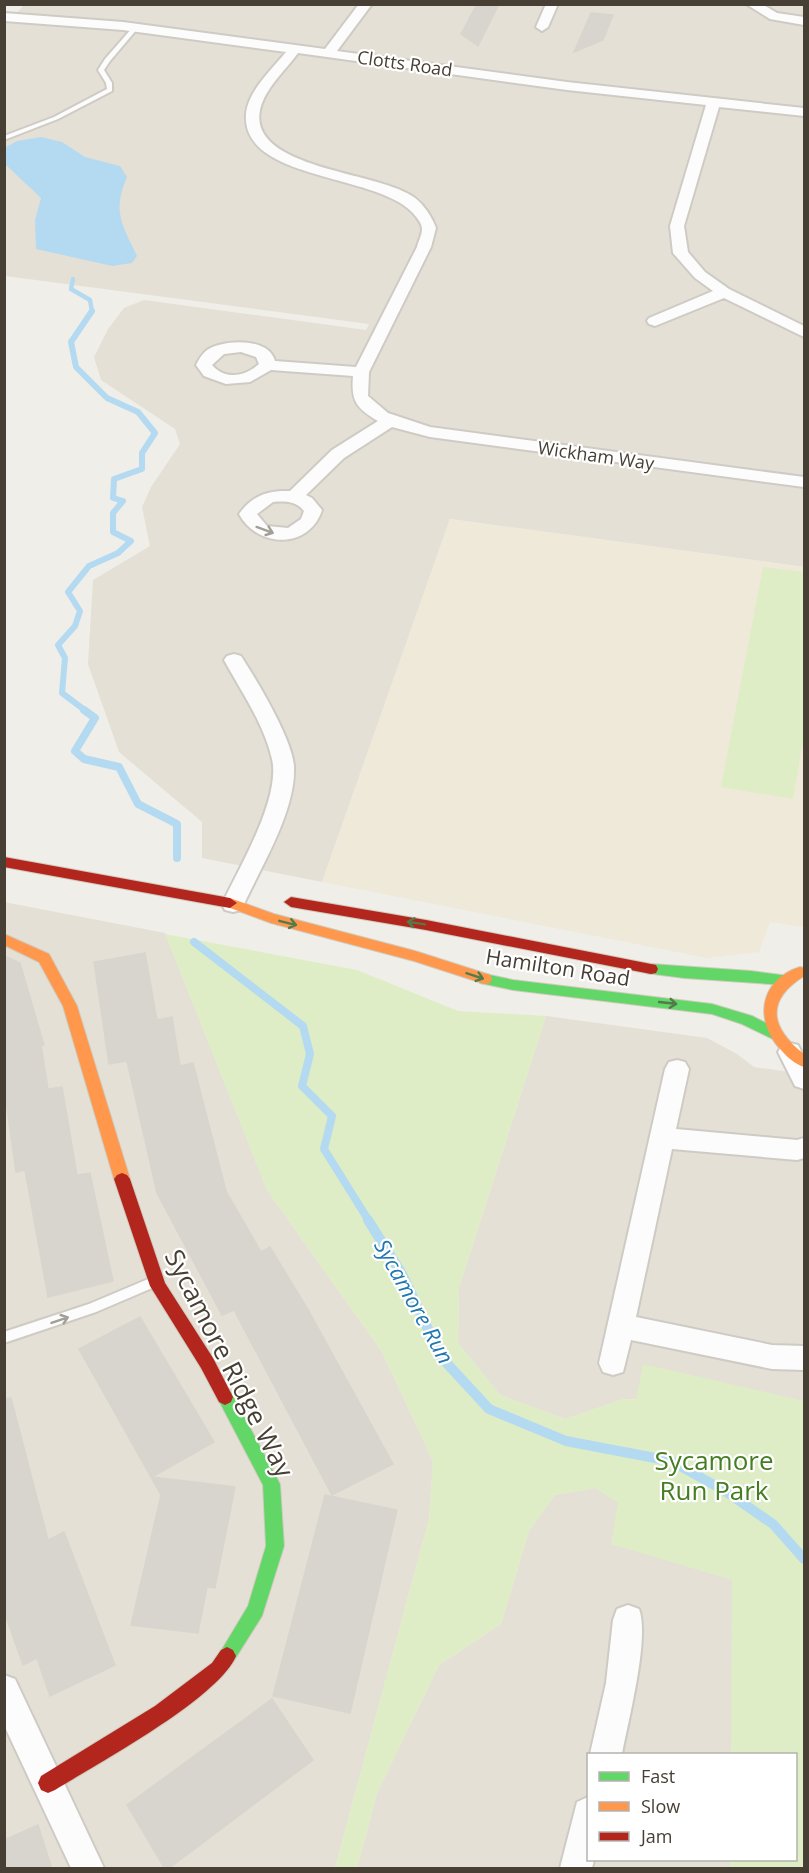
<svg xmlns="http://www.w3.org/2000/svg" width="809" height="1873" font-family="'Open Sans',sans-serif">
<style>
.residential{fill:#e5e0d5}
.education{fill:#efe9d9}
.green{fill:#deedc5}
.water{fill:#b4daf2}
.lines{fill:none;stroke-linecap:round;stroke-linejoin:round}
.stream-far3{stroke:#b4daf2;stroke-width:4.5}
.stream-far2{stroke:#b4daf2;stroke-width:6}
.stream-far1{stroke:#b4daf2;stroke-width:8}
.stream{stroke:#b4daf2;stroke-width:10}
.building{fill:#d8d5cf;stroke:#d8d5ce;stroke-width:1.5}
.lane-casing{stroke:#cecbc5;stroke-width:4}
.street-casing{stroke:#cecbc5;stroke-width:4}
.fast-casing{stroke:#d0cbbe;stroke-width:2}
.slow-casing{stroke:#d0cbbe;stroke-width:2}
.jam-casing{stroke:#d0cbbe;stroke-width:2}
.lane{fill:#fdfcfc;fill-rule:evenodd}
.street{fill:#fdfcfc;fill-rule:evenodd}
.fast{fill:#63d668;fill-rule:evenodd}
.slow{fill:#ff974d;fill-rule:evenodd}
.jam{fill:#b3261e;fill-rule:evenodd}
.oneway{stroke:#a29e98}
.oneway2{stroke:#527b49}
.labels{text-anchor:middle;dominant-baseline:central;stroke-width:4.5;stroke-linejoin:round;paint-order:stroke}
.far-street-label{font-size:18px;fill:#473f34;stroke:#fff}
.street-label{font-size:21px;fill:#473f34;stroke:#fff}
.water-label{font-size:22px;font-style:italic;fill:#2378b2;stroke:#fff}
.near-street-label{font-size:26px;fill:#473f34;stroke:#fff}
.near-park-label{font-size:26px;fill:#457d22;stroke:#fff}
</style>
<rect width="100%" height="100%" fill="#f0eee8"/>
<path class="residential" d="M25,4L804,5V567L450,519L322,882L202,858V822L119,752L88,664L93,580L150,546L142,507L151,487L180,444L175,429L101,380L94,357L108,329L124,308L144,300L366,330L369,324L5,276L4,17L12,18Z
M4,902L165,933L267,1190L382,1352L433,1461L429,1519L335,1868H5Z
M546,1016L707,1038L737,1054L754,1067L804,1074V1421L783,1407L624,1399L565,1419L500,1395L458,1343L459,1288Z
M595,1488L678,1539L748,1588L772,1754H588V1860H790L795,1868H357L377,1793L439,1665L501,1624L529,1531L555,1495Z"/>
<path class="education" d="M450,519L804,567V927L770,922L759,952L707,958L322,882Z"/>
<path class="green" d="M763,567L804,572V746H802L793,799L721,787Z
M165,934L357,970L458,1011L546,1016L459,1288L458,1343L500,1395L565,1419L623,1399L636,1400L643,1364L804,1401V1868H730V1860H796V1754H731L732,1580L611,1544L618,1503L595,1488L555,1495L529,1531L501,1624L439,1665L377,1793L357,1868H335L429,1519L433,1461L382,1352L267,1190Z"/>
<path class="water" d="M41,137L62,142L85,157L120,166L127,177C112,212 122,224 137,256L132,263L112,266L36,249L35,220L41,198L5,164L4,148L17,141Z"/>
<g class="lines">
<path class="stream-far3" d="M73,279L71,289L90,300L92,312"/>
<path class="stream-far2" d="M86,711L62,693L65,658L58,645L75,626L80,611L68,592L89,566L118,553L131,541L113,532V513L123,501L113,498L114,479L142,469V453L155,433L138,412L107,398L76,367L71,342L92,311"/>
<path class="stream-far1" d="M84,710L95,718L75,751L84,759L119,767L138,804L177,824V858
M194,942L303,1026L310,1054L302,1086L332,1116L324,1149L369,1221"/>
<path class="stream" d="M368,1220L402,1274L441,1357L489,1409L566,1441L671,1461L725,1491L773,1524L804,1559"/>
</g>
<path class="building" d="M477,4H499L478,46L461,34Z
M591,13L613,15L603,40L574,52Z
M145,953L157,1020L172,1017L180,1066L193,1063L226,1191L261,1252L270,1247L307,1308L393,1464L332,1495L234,1310L222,1315L157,1193L127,1061L109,1064L94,962Z
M4,956L20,963L44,1045H41L48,1089L62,1087L77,1175L90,1173L113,1281L48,1297L25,1170L16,1172L7,1108L4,1109Z
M140,1317L214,1442L152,1477L235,1487L215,1588L207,1587L198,1633L131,1625L161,1495L79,1349Z
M11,1398L48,1540L64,1532L115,1665L50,1696L37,1658L23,1665L4,1611V1399Z
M325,1495L397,1510L350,1713L273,1696Z
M272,1699L313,1760L168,1869H165L127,1805Z
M38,1825L52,1869H4V1840Z"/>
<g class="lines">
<defs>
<path id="lane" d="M133,27L138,28L110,61L104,70L112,83V91L58,119L4,140V136L54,117L107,89L106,83L98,70L105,59Z
M153,1277L157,1278L159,1282L157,1286L96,1312L4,1343V1332L89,1304Z"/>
<path id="street" d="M359,4H372L337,51L567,82L804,108V116L719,107L684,226L688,252L705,272L729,289L804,326V337L724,298L655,326L649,324L647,321L649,318L713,291L695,278L673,253L670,226L706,105L567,90L298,53C285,71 265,88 260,110C248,170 381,171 415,198C424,205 432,217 436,228L431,247L369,372L368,396L388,413L430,427L804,477V487L430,437L392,427L344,458L306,495L312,498L322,510C309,550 257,548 239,514C252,496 267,490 290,491L332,450L378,421C356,408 351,401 353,376L271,370L250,382L226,384L204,376L196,365C199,359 202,354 207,350C223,339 269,337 275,361L356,367L417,247C418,242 422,235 422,229C422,223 417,218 413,213C377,173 241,181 246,114C248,91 272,69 286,52L123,30L4,21V13L123,22L325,49ZM241,352L256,357L259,364C245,377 225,380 212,365L224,354ZM273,502C285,501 296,501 304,511L301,519L288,528L267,526L257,514Z
M546,4H558L548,27L542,31L536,27Z
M746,4H762L777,13L804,17V25L770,19Z
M234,654L241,656C256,679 293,740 294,767C296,810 262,865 244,904L241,910L233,912L225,910L222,904C239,868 281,798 272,759C264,724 241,691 224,660L227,656Z
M790,1043L798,1045L804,1057V1089L795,1086L778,1052L782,1045Z
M677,1060L685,1062L689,1069L676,1129L797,1140L804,1138V1158L797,1160L672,1149L636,1317L772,1345L804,1346V1370L772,1369L631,1340L623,1372L613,1375L603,1372L599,1363L665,1069L669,1062Z
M628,1605L639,1609C650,1637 628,1722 622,1754H590L606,1683L613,1620L617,1609Z
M4,1675L15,1679L104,1868H71L4,1725Z
M588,1797V1860H594L592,1868H560L577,1802Z"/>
<path id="fast" d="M651,964L751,971L789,976L791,980L789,984L784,985L684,978L646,973L644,969L646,965Z
M485,974L513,980L712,1004L752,1016L780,1030L782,1034L780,1038L775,1040L742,1024L712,1014L513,990L480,983L478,979L480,975Z
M225,1389L231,1392L280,1484L284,1546L262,1616L233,1662L227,1665L221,1662L218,1656L248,1606L266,1546L263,1485L217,1397L219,1392Z"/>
<path id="slow" d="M230,898L274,914L415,951L490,975L492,979L490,983L485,984L414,961L271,923L225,906L223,903Z
M4,934L49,954L77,1006L130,1179L127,1183L122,1185L117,1183L114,1179L63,1006L39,962L4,945Z
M800,967L804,968V976C766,1000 769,1027 804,1054V1067C795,1064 787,1057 781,1050C754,1021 759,980 800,967Z"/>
<path id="jam" d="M4,857L230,898L237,903L230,908L4,867Z
M291,897L426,920L651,964L656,965L658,969L656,973L651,974L426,930L291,907L284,902Z
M122,1173L127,1175L130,1179L165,1283L213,1358L233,1397L231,1402L225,1405L219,1402L201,1368L150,1286L114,1179L117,1175Z
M227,1647L233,1650L236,1656C219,1698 97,1764 55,1790L48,1793L41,1790L38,1783L41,1776L155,1706L212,1663L221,1650Z"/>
</defs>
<use href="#lane" class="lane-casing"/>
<use href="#street" class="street-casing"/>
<use href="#fast" class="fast-casing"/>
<use href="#slow" class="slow-casing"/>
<use href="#jam" class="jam-casing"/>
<use href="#lane" class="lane"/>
<use href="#street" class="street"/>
<use href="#fast" class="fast"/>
<use href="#slow" class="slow"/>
<use href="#jam" class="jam"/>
</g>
<defs><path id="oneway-shaft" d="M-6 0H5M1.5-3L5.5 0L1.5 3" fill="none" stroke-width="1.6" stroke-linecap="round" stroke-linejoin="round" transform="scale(1.5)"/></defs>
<g class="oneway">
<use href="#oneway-shaft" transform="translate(265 530) rotate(20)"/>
<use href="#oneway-shaft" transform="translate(60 1320) rotate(-19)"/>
</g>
<g class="oneway2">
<use href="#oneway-shaft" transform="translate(288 923) rotate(14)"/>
<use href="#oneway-shaft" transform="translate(416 923) rotate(-171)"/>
<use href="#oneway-shaft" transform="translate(475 976) rotate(18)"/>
<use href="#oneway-shaft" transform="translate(668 1003) rotate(6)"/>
</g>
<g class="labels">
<g class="far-street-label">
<text transform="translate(405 63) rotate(8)">Clotts Road</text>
<text transform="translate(596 455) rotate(8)">Wickham Way</text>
</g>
<g class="street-label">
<text transform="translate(558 967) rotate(9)">Hamilton Road</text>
</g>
<g class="water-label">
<text transform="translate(415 1301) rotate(61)">Sycamore Run</text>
</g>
<g class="near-street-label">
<text transform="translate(230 1363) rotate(63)">Sycamore Ridge Way</text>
</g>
<g class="near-park-label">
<text x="714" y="1460">Sycamore<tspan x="714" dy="30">Run Park</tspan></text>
</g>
</g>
<rect width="809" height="1873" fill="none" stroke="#473f34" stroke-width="12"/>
<rect x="587" y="1753" width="210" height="108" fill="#ffffff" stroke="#b5b2ae" stroke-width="1.5"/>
<rect x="599" y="1772" width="30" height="9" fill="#63d668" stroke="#b5b2ae" stroke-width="1.5"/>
<text x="641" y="1783" font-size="18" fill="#473f34">Fast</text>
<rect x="599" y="1802" width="30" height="9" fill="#ff974d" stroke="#b5b2ae" stroke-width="1.5"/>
<text x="641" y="1813" font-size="18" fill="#473f34">Slow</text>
<rect x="599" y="1832" width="30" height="9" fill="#b3261e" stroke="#b5b2ae" stroke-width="1.5"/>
<text x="641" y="1843" font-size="18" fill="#473f34">Jam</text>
</svg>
